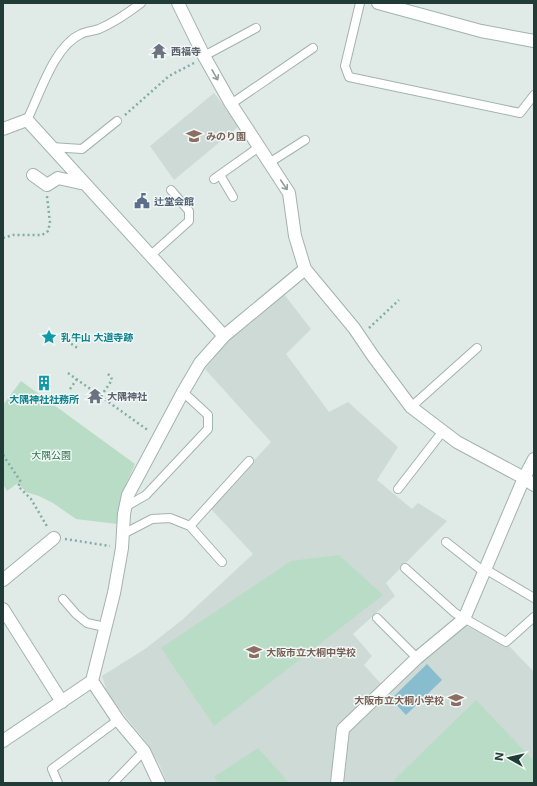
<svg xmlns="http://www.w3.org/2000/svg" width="537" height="786" font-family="Inter,'Noto Sans JP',sans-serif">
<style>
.built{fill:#cedad6}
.green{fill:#b8dcc6}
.water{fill:#88bdd0}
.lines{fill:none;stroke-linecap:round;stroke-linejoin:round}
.lane-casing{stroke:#a3b3ae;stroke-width:10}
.street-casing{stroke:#a3b3ae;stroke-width:14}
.path{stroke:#80aea4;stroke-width:2.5;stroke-dasharray:2 3;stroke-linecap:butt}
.lane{stroke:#fff;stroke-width:8}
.street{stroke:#fff;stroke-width:12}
.oneway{stroke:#909d9a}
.labels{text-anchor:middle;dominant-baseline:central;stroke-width:3;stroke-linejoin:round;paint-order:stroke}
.worship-label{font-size:10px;font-weight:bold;fill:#5b616d;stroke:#f0f7f4;text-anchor:start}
.education-label{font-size:10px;font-weight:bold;fill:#785e54;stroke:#f0f7f4;text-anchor:start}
.service-label{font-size:10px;font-weight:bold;fill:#4e5e75;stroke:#f0f7f4;text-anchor:start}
.culture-label{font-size:10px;font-weight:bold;fill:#0d838f;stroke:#f0f7f4;text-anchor:start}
.park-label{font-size:10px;fill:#2b714d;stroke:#f0f7f4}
</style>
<rect width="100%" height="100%" fill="#e0ebe7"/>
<path class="built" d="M214,93L239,126L174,180L150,146Z
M284,294L311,329L286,354L329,412L348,402L398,447L377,480L412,509L418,503L447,521L386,583L395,596L353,634L372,656L364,665L383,686L338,727L331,783H167L160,766L147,743L108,695L102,676L145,649L182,620L253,554L210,508L271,442L205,369L223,346Z
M464,625L510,647L534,672V783H341L348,729L419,662Z"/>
<path class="green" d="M21,381L135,464L123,491L117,524L76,519L53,503L39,496L26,492L18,483L7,491L3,484V405Z
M339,555L383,595L214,726L161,648L291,561Z
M476,700L534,761V783H396L394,780Z
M258,748L289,783H219L214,777Z"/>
<path class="water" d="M427,664L442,680L406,715L391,699Z"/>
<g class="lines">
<defs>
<path id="lane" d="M360,3L345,66L349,77L520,113L534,95
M204,56L256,28
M231,104L313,48
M27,120C40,94 54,46 81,34C87,31 94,31 99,29C115,22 128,13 141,3
M51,147L82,149L117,121
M269,163L305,140
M220,175L233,197
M214,179L259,147
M150,256L189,221V211L171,190
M411,407L477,348
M398,489L443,431
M125,507L146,495L208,429V415L183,392
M190,526L249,461
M123,534L152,519L170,518L190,526L222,562
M446,542L484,572
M405,568L455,613L506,642L534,617
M485,569L534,598
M63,599L76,614L87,623L105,627
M377,618L417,658
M58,783L52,769L118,720
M113,783L144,751"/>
<path id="street" d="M178,3L204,56L231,104L289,193L295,236L305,269L354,328L373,356L411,407L457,442L524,478L534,485
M378,3L481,31L534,41
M3,129L27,120L224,336
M33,175L47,185L58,178L85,184
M3,580L54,538
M3,609L62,702
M92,681L118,720L144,751L159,783
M3,741L92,681L114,593L122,548L124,514L128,495L183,392L200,363L224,336L305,269
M337,783L343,729L417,658L464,619L524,478L534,459"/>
</defs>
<use href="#lane" class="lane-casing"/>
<use href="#street" class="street-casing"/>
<path class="path" d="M125,115L169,76L194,63
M3,238L13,235H42L48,231L50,223L47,196
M369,328L399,300
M67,341L79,349
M68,373L149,431
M70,389L77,379
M101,396L112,380L111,377L108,374
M3,455L21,482L18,486L31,499L48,528
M65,539L110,546"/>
<use href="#lane" class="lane"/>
<use href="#street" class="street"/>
</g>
<defs><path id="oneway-shaft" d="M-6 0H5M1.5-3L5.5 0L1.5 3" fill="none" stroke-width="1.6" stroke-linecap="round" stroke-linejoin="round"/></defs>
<g class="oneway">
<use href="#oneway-shaft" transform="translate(215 75) rotate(60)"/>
<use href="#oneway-shaft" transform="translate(284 185) rotate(56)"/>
</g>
<defs>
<symbol id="temple-bare" viewBox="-9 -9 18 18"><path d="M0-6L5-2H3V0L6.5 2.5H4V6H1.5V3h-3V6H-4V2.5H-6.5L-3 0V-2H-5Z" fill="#6b7280" stroke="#f0f7f4" stroke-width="2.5" paint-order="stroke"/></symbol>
<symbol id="school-bare" viewBox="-9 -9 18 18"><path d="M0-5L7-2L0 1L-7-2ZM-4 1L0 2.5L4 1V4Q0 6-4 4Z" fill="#8d6e63" stroke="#f0f7f4" stroke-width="2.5" paint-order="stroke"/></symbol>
<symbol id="civic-bare" viewBox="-9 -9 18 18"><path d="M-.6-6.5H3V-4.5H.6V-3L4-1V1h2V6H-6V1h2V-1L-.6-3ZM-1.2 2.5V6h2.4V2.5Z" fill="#5c6f8a" stroke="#f0f7f4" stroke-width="2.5" paint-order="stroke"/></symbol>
<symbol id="sight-bare" viewBox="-9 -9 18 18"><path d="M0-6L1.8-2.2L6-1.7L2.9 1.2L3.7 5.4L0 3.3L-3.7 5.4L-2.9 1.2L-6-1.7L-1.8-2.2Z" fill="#0f9aa8" stroke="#f0f7f4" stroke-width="2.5" paint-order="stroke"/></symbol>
<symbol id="building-bare" viewBox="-9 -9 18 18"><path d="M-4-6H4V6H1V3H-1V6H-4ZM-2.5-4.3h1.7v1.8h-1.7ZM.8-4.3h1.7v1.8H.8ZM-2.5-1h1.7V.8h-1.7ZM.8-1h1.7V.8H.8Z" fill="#0f9aa8" stroke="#f0f7f4" stroke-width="2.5" paint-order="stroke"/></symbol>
</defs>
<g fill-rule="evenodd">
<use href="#temple-bare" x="148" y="40" width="22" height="22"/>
<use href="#school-bare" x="183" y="125" width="22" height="22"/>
<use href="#civic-bare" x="131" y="190" width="22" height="22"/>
<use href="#sight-bare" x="38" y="326" width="22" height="22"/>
<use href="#building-bare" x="33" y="372" width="22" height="22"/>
<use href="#temple-bare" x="84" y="385" width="22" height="22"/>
<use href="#school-bare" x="243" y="641" width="22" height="22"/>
<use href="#school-bare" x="445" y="689" width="22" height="22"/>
</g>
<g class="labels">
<g class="worship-label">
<text x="171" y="51">西福寺</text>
<text x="107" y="396">大隅神社</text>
</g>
<g class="education-label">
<text x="206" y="136">みのり園</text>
<text x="266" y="652">大阪市立大桐中学校</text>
<text x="444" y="700" text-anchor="end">大阪市立大桐小学校</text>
</g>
<g class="service-label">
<text x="154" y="201">辻堂会館</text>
</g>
<g class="culture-label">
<text x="61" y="337">乳牛山 大道寺跡</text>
<text x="44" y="399" text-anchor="middle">大隅神社社務所</text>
</g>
<g class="park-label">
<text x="51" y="455">大隅公園</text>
</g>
</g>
<rect width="537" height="786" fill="none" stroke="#213b36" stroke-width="8"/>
<g transform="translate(509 758) rotate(278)" stroke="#f0f7f4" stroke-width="3" paint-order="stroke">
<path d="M0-3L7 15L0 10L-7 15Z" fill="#213b36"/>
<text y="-6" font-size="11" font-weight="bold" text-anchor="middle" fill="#213b36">N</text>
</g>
</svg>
